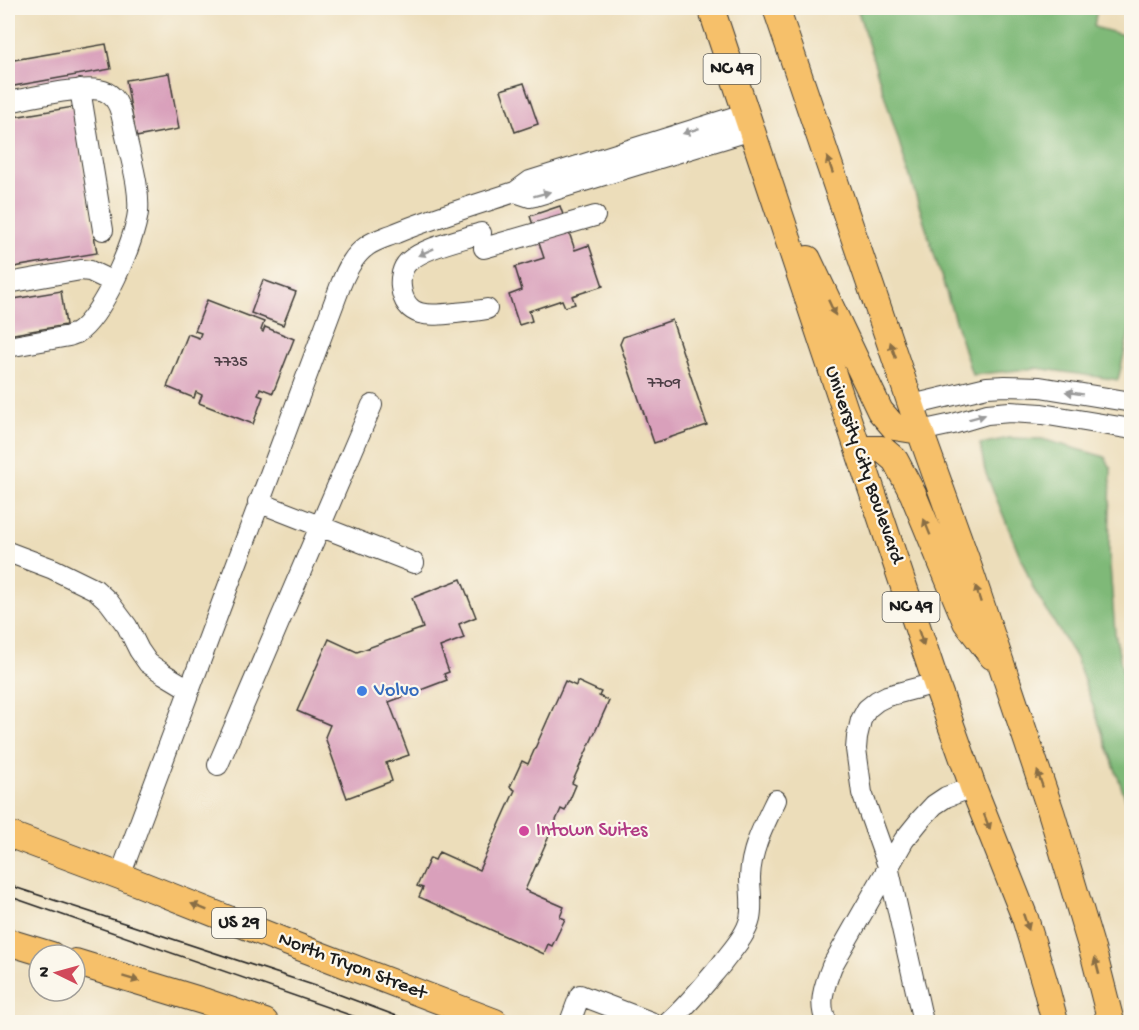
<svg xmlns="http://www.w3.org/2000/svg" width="1139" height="1030" font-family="'Gochi Hand',sans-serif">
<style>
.forest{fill:#7fb978;stroke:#4e6a4a;stroke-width:1.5}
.building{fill:#d9a0bb}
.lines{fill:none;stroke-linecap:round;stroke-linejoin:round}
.minor-casing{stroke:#3b3934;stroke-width:22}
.major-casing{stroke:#3b3934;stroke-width:28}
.minor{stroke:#fff;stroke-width:20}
.major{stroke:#f6c06b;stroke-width:26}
.tram{stroke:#1c1c1c;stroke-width:1.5}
.oneway{fill:#999}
.oneway2{fill:#896e44}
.shop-dot{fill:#3f7fe0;stroke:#fbf7ec;stroke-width:2}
.hotel-dot{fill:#d1479c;stroke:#fbf7ec;stroke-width:2}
.labels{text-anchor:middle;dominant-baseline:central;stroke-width:4.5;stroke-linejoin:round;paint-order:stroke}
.number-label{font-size:16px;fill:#4b3d44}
.shield{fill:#fbf7ec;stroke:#5f5e5a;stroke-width:1.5}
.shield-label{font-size:18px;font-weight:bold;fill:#1c1c1c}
.street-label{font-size:20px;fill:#1c1c1c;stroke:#fbf7ec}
.shop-label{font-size:20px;fill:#366cbe;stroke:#fbf7ec;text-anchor:start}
.hotel-label{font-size:20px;fill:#b23c85;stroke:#fbf7ec;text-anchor:start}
</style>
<rect width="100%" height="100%" fill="#fbf7ec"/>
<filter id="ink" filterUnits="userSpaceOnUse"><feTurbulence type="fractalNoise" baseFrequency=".0167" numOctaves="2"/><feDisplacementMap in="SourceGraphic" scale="12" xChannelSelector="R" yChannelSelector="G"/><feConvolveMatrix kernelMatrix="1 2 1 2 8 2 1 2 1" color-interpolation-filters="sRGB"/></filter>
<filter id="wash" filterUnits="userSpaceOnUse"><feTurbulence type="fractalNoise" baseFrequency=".008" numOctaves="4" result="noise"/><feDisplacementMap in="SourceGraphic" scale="24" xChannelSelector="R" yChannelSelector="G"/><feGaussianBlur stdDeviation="1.35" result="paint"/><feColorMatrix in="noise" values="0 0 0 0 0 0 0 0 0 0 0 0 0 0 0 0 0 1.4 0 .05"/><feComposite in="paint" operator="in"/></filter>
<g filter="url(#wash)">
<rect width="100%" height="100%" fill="#ecddba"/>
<path class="forest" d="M857,8H1097L1094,27L1131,37L1132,320L1118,380L1037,368L972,375Z
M1009,438L1042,439L1105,457L1111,468L1109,552L1115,633L1131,715V798L1126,800L1076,658L1034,590L985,471L980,444Z"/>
<g id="blocks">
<path class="building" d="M106,44L111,69L8,87V61Z
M169,73L179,129L136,137L126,80Z
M524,83L538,124L515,132L501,90Z
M73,107L97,253L8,268V118Z
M560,206L575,250L589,245L603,286L572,296L575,304L565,307L562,300L529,311L532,321L519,325L509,295L522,290L515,267L544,258L530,216Z
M263,280L296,292L283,325L251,313Z
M61,291L66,325L8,335V300Z
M207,300L264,322L261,330L263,332L265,327L294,339L273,393L260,388L258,395L263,397L253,424L199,403L202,395L196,392L194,398L167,387L188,334L199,338L201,333L195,331Z
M672,320L707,425L654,443L620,344L623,337Z
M461,579L476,617L459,624L464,638L440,647L449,672L444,674L447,680L389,702L409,755L386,763L392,781L347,798L325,737L330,725L297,711L329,639L357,652L423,628L412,598Z
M565,681L576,686L577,681L601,692L599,696L609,701L572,783L576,785L565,811L561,809L525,890L564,907L560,917L565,919L552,946L548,944L544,954L419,897L423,888L417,886L430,858L435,860L439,852L479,870L515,790L510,787L522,761L528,764Z"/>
</g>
</g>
<g filter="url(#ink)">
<use href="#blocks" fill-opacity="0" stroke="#3b3934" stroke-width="1.5"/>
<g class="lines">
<defs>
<path id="minor" d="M80,89L103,230
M8,102C29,98 89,83 106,92C122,100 122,121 126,136C131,160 140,187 138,212C135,241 102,317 77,333C74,334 71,335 69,336L8,347
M747,113L530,181L515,192L530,197L535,196L752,130
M481,233C460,240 425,247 408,262C402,268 400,278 401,287C405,319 430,316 455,313C465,312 476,311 487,309
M484,248L595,216
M8,283L81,270L90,271L113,282
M912,405L987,387L1005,386L1040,387L1132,402
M920,431L953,424L987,414L1010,412L1042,414L1132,429
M258,502L414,563
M8,552L53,569L96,590L109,602L127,626L139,650L148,663L164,674L189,689
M218,765L372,405
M120,876L341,284C347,269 354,255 367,246C375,240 387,237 396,233C435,217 475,205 515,192
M570,1022L580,995L651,1022
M669,1022C688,1005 704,985 721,965C731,951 746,936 750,919C753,905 750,891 750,877C751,849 764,825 776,800
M827,1022C817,1004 825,984 832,966L904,840L921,819L934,805L946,797L973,787
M923,1022L888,866L862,793L856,749L857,737L861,720L867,709L877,701L887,696L936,683"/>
<path id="major" d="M711,8L936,683L973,787L1025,918L1045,984L1055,1022
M776,8L920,431L966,559L1052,815L1095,959L1111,1022
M808,259L880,411L894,427L920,431
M858,449H882L895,460L913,494L966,622L992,656
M8,834L120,876L286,942L495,1022
M8,942L51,955
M75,962L206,1002L265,1022"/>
</defs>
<use href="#minor" class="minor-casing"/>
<use href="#major" class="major-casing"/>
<use href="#minor" class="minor"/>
<use href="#major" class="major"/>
<path class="tram" d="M8,885L319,987L413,1022
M8,896L370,1022"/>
</g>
<defs><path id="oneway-solid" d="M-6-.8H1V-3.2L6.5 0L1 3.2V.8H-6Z" transform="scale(1.5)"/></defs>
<g class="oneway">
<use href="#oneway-solid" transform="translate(691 131) rotate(162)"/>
<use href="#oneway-solid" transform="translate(542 194) rotate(-15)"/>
<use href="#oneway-solid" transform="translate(426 252) rotate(156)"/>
<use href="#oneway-solid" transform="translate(1074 393) rotate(-171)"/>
<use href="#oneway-solid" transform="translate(977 417) rotate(-15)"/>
</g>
<g class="oneway2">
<use href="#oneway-solid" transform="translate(830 165) rotate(-109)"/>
<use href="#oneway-solid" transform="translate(832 308) rotate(65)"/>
<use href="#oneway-solid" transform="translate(893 350) rotate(-109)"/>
<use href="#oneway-solid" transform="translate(927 527) rotate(-112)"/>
<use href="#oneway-solid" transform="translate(978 594) rotate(-108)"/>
<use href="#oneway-solid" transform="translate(921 638) rotate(72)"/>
<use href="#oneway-solid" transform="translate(1040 779) rotate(-109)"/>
<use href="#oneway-solid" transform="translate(987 822) rotate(69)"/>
<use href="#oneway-solid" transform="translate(199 907) rotate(-158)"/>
<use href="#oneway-solid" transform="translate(1026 922) rotate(71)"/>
<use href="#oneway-solid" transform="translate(1097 966) rotate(-105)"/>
<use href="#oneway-solid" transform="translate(131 979) rotate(17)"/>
</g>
</g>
<circle class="shop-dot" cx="362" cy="691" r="6"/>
<circle class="hotel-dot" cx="524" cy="831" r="6"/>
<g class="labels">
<g class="number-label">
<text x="231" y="363">7735</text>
<text x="664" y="384">7709</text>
</g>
<g class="shield">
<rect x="703.5" y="54" width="57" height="30" rx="4.5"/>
<rect x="882.5" y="592" width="57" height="30" rx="4.5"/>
<rect x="212" y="908" width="54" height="30" rx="4.5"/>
</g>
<g class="shield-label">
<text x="732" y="69">NC 49</text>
<text x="911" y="607">NC 49</text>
<text x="239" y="923">US 29</text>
</g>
<g class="street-label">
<text transform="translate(863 465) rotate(71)">University City Boulevard</text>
<text transform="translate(352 967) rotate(21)">North Tryon Street</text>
</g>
<g class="shop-label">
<text x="374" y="691">Volvo</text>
</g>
<g class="hotel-label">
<text x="536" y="831">Intown Suites</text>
</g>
</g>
<rect width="1139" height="1030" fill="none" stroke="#fbf7ec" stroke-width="30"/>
<g transform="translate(57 973) rotate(275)"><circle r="28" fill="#fbf7ec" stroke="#a29f99" stroke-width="1.5"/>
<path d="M0-4.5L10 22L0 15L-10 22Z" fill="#d1495b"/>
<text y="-9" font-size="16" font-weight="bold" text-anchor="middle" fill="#1c1c1c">N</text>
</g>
</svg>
